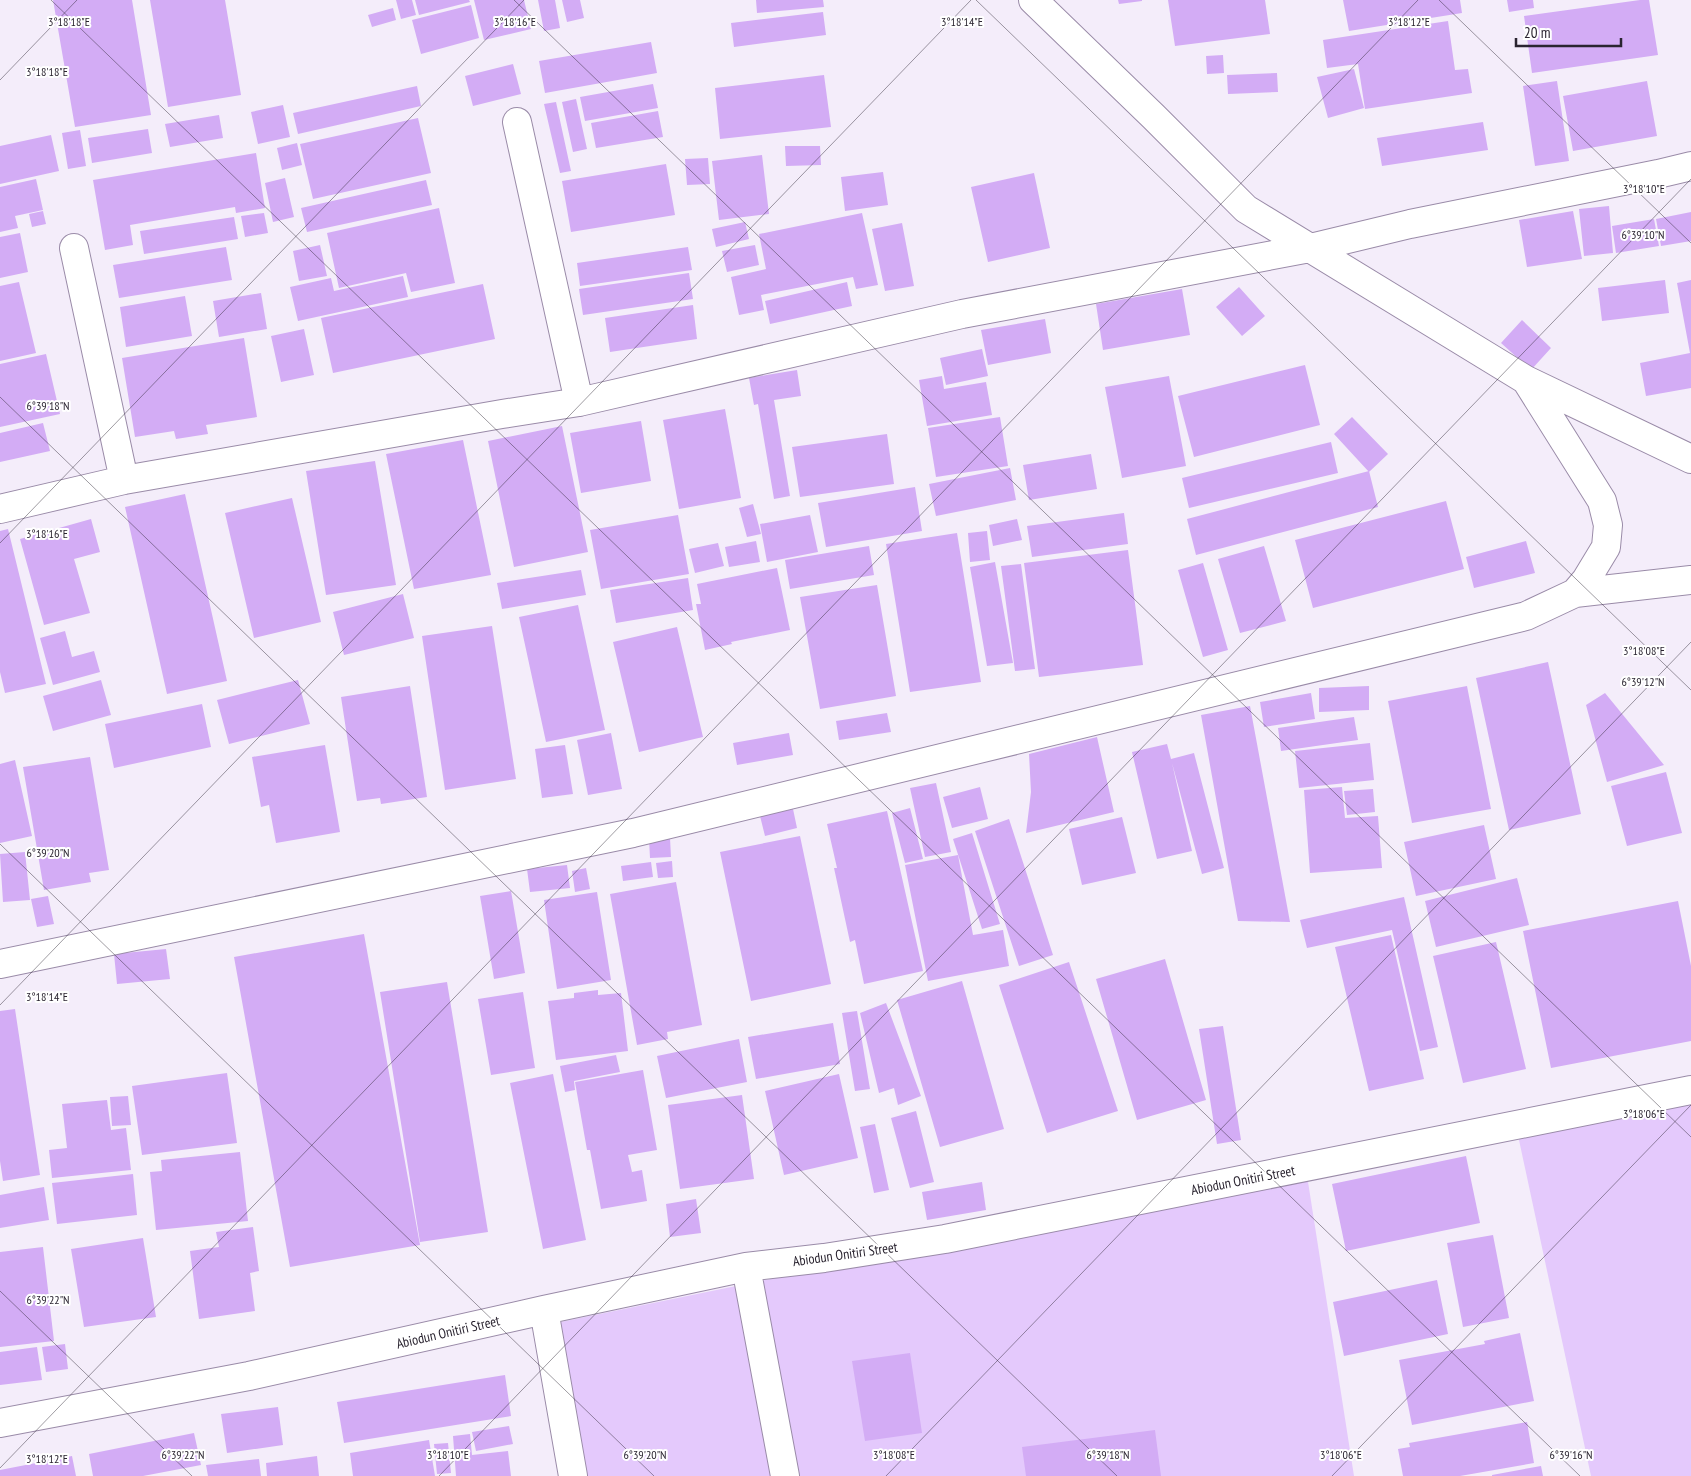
<svg xmlns="http://www.w3.org/2000/svg" width="1691" height="1476" font-family="'PT Sans Narrow',sans-serif">
<style>
.green{fill:#e4c9fc}
.building{fill:#d3acf5}
.lines{fill:none;stroke-linecap:round;stroke-linejoin:round}
.minor-casing{stroke:#9a8ba8;stroke-width:30}
.minor{stroke:#fff;stroke-width:28}
.ticks{fill:none;stroke:#2a2430;stroke-width:1;stroke-opacity:0.45}
.labels{text-anchor:middle;dominant-baseline:central;stroke-width:4;stroke-linejoin:round;paint-order:stroke}
.street-label{font-size:14px;fill:#2a2430;stroke:#fff}
.ticks-label{font-size:12px;text-anchor:middle;fill:#2a2430;stroke:#fff;stroke-width:4;stroke-linejoin:round;paint-order:stroke}
</style>
<rect width="100%" height="100%" fill="#f4edfa"/>
<path class="green" d="M1691,1090V1476H1591L1516,1126Z
M1306,1169L1354,1476H575L546,1325Z"/>
<path class="building" d="M53,0H132L151,115L75,127Z
M150,0H225L241,95L168,107Z
M396,0H412L416,15L401,19Z
M415,0H469L470,2L419,15Z
M474,0H524L531,29L484,40Z
M538,0H555L560,28L544,31Z
M562,0H580L584,18L567,22Z
M756,0H823L824,7L757,13Z
M1118,0H1142V1L1119,4Z
M1168,0H1265L1270,34L1175,46Z
M1343,0H1460L1462,13L1349,31Z
M1507,0H1533L1534,8L1509,12Z
M1640,0H1649L1658,55L1532,73L1524,16Z
M471,5L479,38L421,54L412,20Z
M393,8L396,20L372,27L368,15Z
M823,12L826,35L734,47L731,23Z
M1448,21L1455,70L1468,69L1472,93L1365,109L1358,64L1327,68L1323,40Z
M651,42L657,73L545,93L539,61Z
M1223,55L1224,73L1207,74L1206,56Z
M513,64L521,94L473,106L465,76Z
M1354,69L1364,108L1328,118L1317,77Z
M1277,73L1278,92L1228,94L1227,75Z
M824,75L831,127L720,139L715,88Z
M1557,81L1569,161L1535,166L1523,86Z
M1647,81L1657,136L1573,151L1563,96Z
M653,84L658,108L585,121L580,97Z
M417,86L421,106L298,134L293,113Z
M576,99L587,149L573,152L562,102Z
M556,102L571,171L560,173L544,104Z
M283,105L290,137L258,144L251,112Z
M658,111L663,137L596,148L591,123Z
M219,115L223,138L170,147L165,124Z
M418,118L431,173L313,199L300,144Z
M1483,122L1488,150L1382,166L1377,138Z
M148,129L152,153L92,163L88,138Z
M80,130L86,166L68,169L62,133Z
M51,135L59,171L0,184V146Z
M297,143L302,165L282,170L277,148Z
M785,146H820L821,165L786,166Z
M256,153L265,208L236,213L235,207L130,225L133,245L105,250L93,180Z
M762,155L769,214L719,220L712,161Z
M708,158L710,184L687,185L685,159Z
M666,164L675,215L571,232L562,181Z
M883,172L888,205L845,211L841,177Z
M1034,173L1050,248L988,262L971,187Z
M285,178L294,217L273,222L265,183Z
M36,179L43,210L15,216L18,228L0,232V187Z
M426,180L432,205L307,232L301,208Z
M1609,206L1613,253L1584,256L1579,209Z
M439,208L455,283L411,292L406,273L339,288L327,233Z
M43,211L46,224L32,227L29,214Z
M1573,211L1582,259L1527,267L1519,220Z
M1691,212V241L1661,246L1656,219Z
M264,213L268,233L245,237L241,216Z
M862,213L878,285L856,289L853,277L761,295L764,310L739,315L731,277L766,269L759,234Z
M234,217L238,239L144,254L140,231Z
M1654,219L1659,246L1616,253L1612,226Z
M745,222L749,239L716,247L712,229Z
M902,223L914,286L885,291L872,229Z
M20,233L28,272L0,278V237Z
M320,245L327,276L299,281L293,251Z
M755,245L759,265L727,272L722,251Z
M226,247L232,280L119,298L113,265Z
M688,247L692,270L580,286L577,263Z
M689,273L693,299L583,315L579,289Z
M403,276L408,297L298,321L290,287L331,278L334,291Z
M1665,280L1669,313L1602,321L1598,288Z
M1691,280V388L1646,396L1640,363L1690,353L1677,283Z
M19,282L36,353L0,361V286Z
M847,282L852,306L770,324L765,301Z
M483,284L495,339L333,373L321,318Z
M1239,287L1265,316L1242,336L1216,307Z
M1182,289L1190,335L1103,350L1096,304Z
M261,293L267,329L219,337L213,301Z
M185,296L192,336L126,347L120,307Z
M693,305L697,339L610,352L605,318Z
M1045,319L1051,353L988,365L981,330Z
M1522,320L1551,348L1531,370L1501,343Z
M304,329L314,375L281,382L271,336Z
M244,338L257,417L206,425L208,434L176,439L174,431L135,437L122,358Z
M982,349L988,376L946,385L940,358Z
M46,354L60,414L0,427V364Z
M1305,365L1320,425L1194,457L1178,396Z
M797,370L801,396L774,400L790,496L774,499L758,404L754,405L749,378Z
M942,376L944,389L986,382L992,415L927,426L919,380Z
M1169,376L1186,466L1122,478L1105,387Z
M725,409L741,498L679,509L663,420Z
M1000,417L1008,466L936,477L928,428Z
M1352,417L1388,454L1369,472L1334,434Z
M641,421L651,481L581,493L570,433Z
M43,423L50,451L0,462V433Z
M562,426L588,552L514,567L488,441Z
M887,434L894,484L800,497L792,447Z
M463,440L491,575L414,589L386,454Z
M1331,442L1338,473L1189,508L1182,478Z
M1091,454L1097,489L1029,500L1023,465Z
M375,461L396,585L326,595L306,471Z
M1010,468L1016,500L936,516L929,484Z
M1369,471L1378,507L1196,555L1187,519Z
M915,487L922,531L826,547L818,503Z
M185,494L227,681L167,694L125,507Z
M292,498L321,622L254,638L225,513Z
M1446,501L1464,569L1313,608L1295,540Z
M753,504L761,534L747,537L739,508Z
M1124,513L1128,544L1032,557L1027,526Z
M678,515L689,574L601,589L590,530Z
M810,515L818,552L767,562L760,524Z
M91,519L100,552L74,559L90,613L44,625L20,539Z
M1017,519L1022,540L993,546L989,525Z
M8,529L46,684L5,693L0,672V531Z
M987,531L990,560L970,562L968,533Z
M957,533L981,682L910,692L886,544Z
M756,541L760,562L729,567L725,547Z
M1526,541L1535,573L1474,588L1466,557Z
M718,543L724,566L695,573L689,549Z
M869,546L874,575L790,589L785,560Z
M1264,546L1286,621L1240,633L1218,559Z
M1128,550L1143,665L1039,677L1024,563Z
M995,562L1013,663L987,666L970,567Z
M1203,563L1228,650L1203,657L1178,570Z
M1021,564L1035,669L1015,671L1001,566Z
M777,568L790,630L731,642L732,644L705,650L696,604H701L697,584Z
M581,570L586,595L502,609L497,583Z
M688,578L693,610L616,623L610,590Z
M877,585L896,696L820,709L800,597Z
M403,594L414,638L344,655L333,612Z
M578,605L605,730L546,742L519,617Z
M492,626L516,779L445,790L422,636Z
M677,627L703,737L639,752L613,642Z
M65,631L72,657L94,651L100,672L53,685L40,638Z
M1548,662L1581,814L1509,830L1476,678Z
M101,680L111,715L53,731L43,696Z
M298,680L310,724L229,744L217,700Z
M410,686L427,797L381,804L380,798L357,801L341,697Z
M1369,686V710L1319,712V688Z
M1467,686L1491,809L1412,823L1388,701Z
M1311,693L1315,719L1264,727L1260,702Z
M1605,693L1664,765L1607,782L1586,705Z
M202,704L211,747L114,768L105,724Z
M1250,706L1290,922L1238,921L1201,715Z
M887,713L891,732L839,740L836,721Z
M1354,717L1358,740L1281,751L1278,728Z
M611,733L622,789L588,795L577,740Z
M789,733L793,755L737,765L733,743Z
M1097,737L1114,812L1026,833L1031,792L1029,754Z
M1370,743L1374,780L1299,788L1295,751Z
M1167,744L1171,759L1194,753L1224,868L1202,874L1172,763L1192,851L1157,859L1132,752Z
M325,745L340,832L276,843L269,805L261,807L252,757Z
M565,745L573,794L542,798L535,749Z
M90,757L109,870L89,873L91,882L44,890L23,767Z
M15,760L32,836L0,843V764Z
M1666,772L1682,833L1627,846L1611,786Z
M936,783L951,852L925,857L910,788Z
M980,787L988,819L952,828L943,797Z
M1342,787L1345,818L1378,816L1382,868L1310,873L1304,790Z
M1373,789L1375,812L1347,815L1344,791Z
M910,808L923,859L905,863L892,813Z
M793,809L797,828L765,836L760,816Z
M887,811L923,971L864,984L855,940L850,942L834,868H837L827,824Z
M1122,817L1136,873L1082,885L1069,829Z
M1009,819L1053,955L1019,966L975,831Z
M1484,825L1496,879L1416,896L1404,842Z
M972,833L1000,924L982,929L953,839Z
M800,836L831,984L751,1001L720,852Z
M670,838L671,857L650,858L649,839Z
M25,852L30,900L3,902L0,854Z
M958,855L973,935L1003,930L1009,966L928,981L905,865Z
M672,861L673,877L658,878L656,863Z
M651,862L653,877L623,881L621,866Z
M567,865L570,888L530,892L527,869Z
M586,868L590,889L575,892L572,871Z
M1517,878L1529,925L1436,947L1425,901Z
M676,882L702,1025L667,1032L668,1039L637,1045L610,894Z
M511,891L525,973L494,979L480,896Z
M597,892L611,980L557,989L544,900Z
M48,896L54,924L37,927L31,899Z
M1404,897L1438,1047L1420,1051L1392,930L1307,948L1300,920Z
M1678,901L1691,966V1041L1551,1068L1523,931Z
M364,934L420,1245L290,1267L234,957Z
M1391,935L1424,1079L1369,1091L1335,947Z
M1496,942L1526,1069L1463,1083L1433,956Z
M166,949L170,979L117,984L114,954Z
M1165,959L1206,1100L1137,1120L1096,979Z
M1069,962L1118,1111L1047,1133L999,985Z
M962,981L1004,1129L940,1147L897,1000Z
M447,982L488,1232L420,1242L380,992Z
M598,990V995L621,993L628,1051L556,1060L548,1001L574,998V993Z
M523,992L535,1068L491,1075L478,999Z
M886,1003L921,1096L898,1105L894,1088L879,1093L860,1013Z
M15,1009L40,1175L3,1181L0,1161V1011Z
M857,1011L870,1089L855,1091L842,1013Z
M833,1023L840,1064L756,1079L748,1037Z
M1223,1026L1241,1140L1217,1144L1199,1029Z
M739,1039L747,1082L666,1098L657,1056Z
M616,1055L620,1072L574,1081L575,1090L565,1092L560,1066Z
M643,1070L657,1150L628,1155L632,1172L642,1170L647,1201L601,1209L590,1150H587L575,1082Z
M227,1073L237,1143L142,1155L132,1086Z
M553,1074L586,1240L543,1249L510,1083Z
M839,1074L858,1158L784,1175L765,1091Z
M742,1095L754,1179L680,1189L668,1105Z
M128,1096L131,1125L112,1126L110,1097Z
M107,1100L111,1130L126,1128L131,1170L52,1178L49,1150L67,1148L62,1104Z
M916,1111L934,1182L910,1188L891,1118Z
M875,1124L889,1190L874,1193L860,1127Z
M240,1152L248,1221L156,1230L150,1172L162,1171L161,1160Z
M1466,1156L1480,1223L1346,1251L1332,1184Z
M133,1174L137,1215L57,1224L52,1183Z
M982,1182L986,1210L927,1220L922,1192Z
M44,1187L49,1220L0,1228V1195Z
M696,1199L701,1233L670,1237L666,1204Z
M253,1227L259,1271L250,1273L255,1311L199,1319L190,1251L219,1247L216,1232Z
M1493,1235L1509,1318L1463,1327L1447,1243Z
M143,1238L156,1317L84,1327L71,1249Z
M43,1247L54,1341L0,1347V1252Z
M1437,1280L1448,1334L1344,1356L1333,1302Z
M1520,1333L1534,1401L1412,1425L1399,1360L1485,1344L1484,1341Z
M65,1344L68,1369L46,1372L42,1347Z
M37,1347L42,1380L0,1385V1352Z
M910,1353L922,1433L865,1441L852,1361Z
M505,1375L511,1416L344,1443L337,1402Z
M278,1407L283,1445L227,1453L221,1414Z
M1527,1422L1534,1463L1460,1476H1403L1398,1449L1410,1447L1409,1443Z
M509,1426L513,1444L476,1451L472,1432Z
M1155,1430L1161,1476H1026L1022,1447Z
M194,1433L201,1465L143,1476H93L89,1454Z
M470,1434L472,1455L508,1451L511,1476H456L453,1436Z
M429,1440L435,1476H353L350,1453Z
M448,1443L451,1473L437,1474L434,1444Z
M72,1456L76,1476H0V1470Z
M317,1456L319,1476H267L266,1463Z
M259,1459L261,1476H208L206,1465Z
M1541,1466L1543,1476H1492V1475Z"/>
<g class="lines">
<defs>
<path id="minor" d="M1033,0L1154,117L1246,209L1526,380L1691,459
M517,122L579,402
M74,248L124,480
M1526,380L1602,501L1608,525L1606,547L1586,580L1575,593
M0,509L124,480L502,414L579,402L962,314L1310,248L1410,224L1658,174L1691,166
M0,964L633,833L1526,616L1575,593L1691,580
M746,1267L785,1476
M544,1310L573,1476
M0,1423L249,1376L544,1310L746,1267L824,1258L945,1239L1691,1090"/>
</defs>
<use href="#minor" class="minor-casing"/>
<use href="#minor" class="minor"/>
</g>
<path class="ticks" d="M51,0L1580,1476M514,0L1691,1137M976,0L1691,690M1439,0L1691,243M0,80L77,0M0,397L1117,1476M0,543L524,0M0,844L654,1476M0,1005L971,0M0,1291L192,1476M0,1468L1418,0M439,1476L1691,179M886,1476L1691,642M1332,1476L1691,1105"/>
<g class="labels">
<g class="street-label">
<text transform="translate(1243 1180) rotate(-11)">Abiodun Onitiri Street</text>
<text transform="translate(845 1254) rotate(-8)">Abiodun Onitiri Street</text>
<text transform="translate(448 1332) rotate(-13)">Abiodun Onitiri Street</text>
</g>
</g>
<g class="ticks-label">
<text x="1409" y="26">3°18'12"E</text>
<text x="69" y="26">3°18'18"E</text>
<text x="515" y="26">3°18'16"E</text>
<text x="962" y="26">3°18'14"E</text>
<text x="47" y="76">3°18'18"E</text>
<text x="1644" y="193">3°18'10"E</text>
<text x="1643" y="239">6°39'10"N</text>
<text x="48" y="410">6°39'18"N</text>
<text x="47" y="538">3°18'16"E</text>
<text x="1644" y="655">3°18'08"E</text>
<text x="1643" y="686">6°39'12"N</text>
<text x="48" y="857">6°39'20"N</text>
<text x="47" y="1001">3°18'14"E</text>
<text x="1644" y="1118">3°18'06"E</text>
<text x="48" y="1304">6°39'22"N</text>
<text x="448" y="1459">3°18'10"E</text>
<text x="894" y="1459">3°18'08"E</text>
<text x="1341" y="1459">3°18'06"E</text>
<text x="183" y="1459">6°39'22"N</text>
<text x="645" y="1459">6°39'20"N</text>
<text x="1108" y="1459">6°39'18"N</text>
<text x="1571" y="1459">6°39'16"N</text>
<text x="47" y="1463">3°18'12"E</text>
</g>
<path d="M1516 38v8h105v-8" fill="none" stroke="#2a2430" stroke-width="2.5"/>
<text x="1524" y="38" font-size="15" fill="#2a2430" stroke="#ffffff" stroke-width="4" paint-order="stroke">20 m</text>
</svg>
